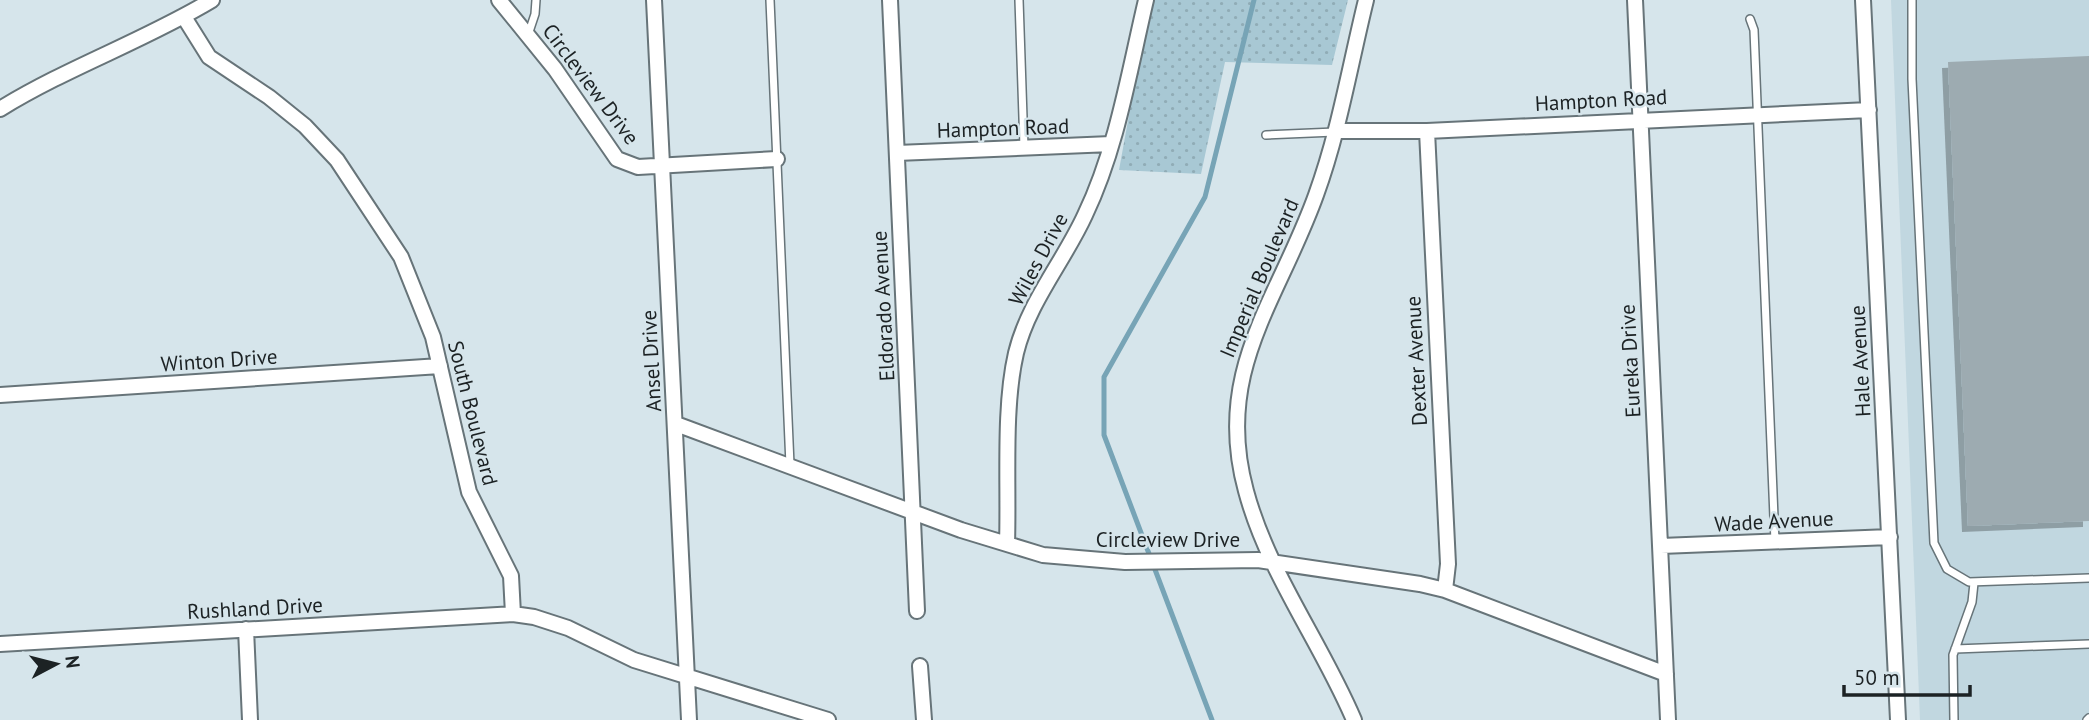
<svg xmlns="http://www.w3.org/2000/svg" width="2089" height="720" font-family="'PT Sans',sans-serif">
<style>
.built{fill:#c1d7e0}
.grass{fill:url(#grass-dots)}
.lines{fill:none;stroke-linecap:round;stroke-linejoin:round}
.stream{stroke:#77a4b6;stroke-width:5}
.building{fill:#9dabb1;filter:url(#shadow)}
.service-casing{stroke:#677479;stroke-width:10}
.minor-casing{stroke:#677479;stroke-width:18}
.service{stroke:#fff;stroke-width:7}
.minor{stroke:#fff;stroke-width:14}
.labels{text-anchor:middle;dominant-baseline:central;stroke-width:5;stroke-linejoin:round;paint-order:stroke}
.street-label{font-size:21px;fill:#1c2224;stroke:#d6e5eb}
</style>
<defs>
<pattern id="grass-dots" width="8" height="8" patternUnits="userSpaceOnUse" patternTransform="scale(1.75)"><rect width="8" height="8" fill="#a8c8d4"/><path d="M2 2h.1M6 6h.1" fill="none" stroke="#90acb6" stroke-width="1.8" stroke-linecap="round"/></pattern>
<filter id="shadow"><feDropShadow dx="-6" dy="6" stdDeviation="0" flood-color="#0004"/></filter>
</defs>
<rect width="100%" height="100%" fill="#d6e5eb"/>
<path class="built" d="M1891,0H2089V720H1920Z"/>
<path class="grass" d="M1150,0H1348L1332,65L1225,62L1201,174L1119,170Z"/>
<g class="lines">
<path class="stream" d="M1212,720L1104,435V377L1205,197L1254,0"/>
</g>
<path class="building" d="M2089,56V521L1968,526L1948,62Z"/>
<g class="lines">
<defs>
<path id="service" d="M770,0L790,465
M1019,0L1024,147
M1912,0V79L1934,543L1947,569L1969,582L2089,578
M1750,19L1754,30L1775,542
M528,35L535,14L536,0
M1266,135L1335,132
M1955,649L2089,644
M1954,720L1953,655L1972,602L1974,583
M2087,720L2089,718"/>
<path id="minor" d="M499,0L555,69L617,159L638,167L777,159
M654,0L689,720
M890,0L917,611
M1635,0L1668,720
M1863,0L1898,720
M184,17L209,57L269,97L305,126L337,160L401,257L433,337L469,492L511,576L513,614
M0,109C68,67 144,41 212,0
M1336,131H1427L1869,110
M1427,131L1448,564L1445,590
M897,153L1111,144
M0,395L440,366
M676,424L961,530L1043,555L1125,562L1258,560L1420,584L1445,590L1666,674
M1007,544C1009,485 1003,409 1016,353C1028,303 1064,261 1085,215C1117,148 1129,72 1146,0
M1661,546L1890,537
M246,629L250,720
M0,644L513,614L534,617L568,628L634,660L828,720
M920,666L924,720
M1354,720C1321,642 1268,573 1246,491C1213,371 1278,301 1316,195C1339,132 1350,65 1366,0"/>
</defs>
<use href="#service" class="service-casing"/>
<use href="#minor" class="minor-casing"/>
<use href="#service" class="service"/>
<use href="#minor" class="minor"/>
</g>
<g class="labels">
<g class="street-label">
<text transform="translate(591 84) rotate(53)">Circleview Drive</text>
<text transform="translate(1601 100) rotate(-3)">Hampton Road</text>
<text transform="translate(1003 128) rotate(-2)">Hampton Road</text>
<text transform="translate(1038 259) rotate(-62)">Wiles Drive</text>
<text transform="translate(1259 278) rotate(-67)">Imperial Boulevard</text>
<text transform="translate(883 306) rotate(-93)">Eldorado Avenue</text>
<text transform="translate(219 360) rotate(-4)">Winton Drive</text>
<text transform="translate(651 361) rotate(-93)">Ansel Drive</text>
<text transform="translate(1416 361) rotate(-93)">Dexter Avenue</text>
<text transform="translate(1630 361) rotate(-93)">Eureka Drive</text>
<text transform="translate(1860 361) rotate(-93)">Hale Avenue</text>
<text transform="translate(473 413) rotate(76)">South Boulevard</text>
<text transform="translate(1774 521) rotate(-3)">Wade Avenue</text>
<text x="1168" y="539">Circleview Drive</text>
<text transform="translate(255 608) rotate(-3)">Rushland Drive</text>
</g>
</g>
<g transform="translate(56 664) rotate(83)" stroke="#d6e5eb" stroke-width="5" paint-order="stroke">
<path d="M0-5L12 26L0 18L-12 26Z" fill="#1c2224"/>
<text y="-10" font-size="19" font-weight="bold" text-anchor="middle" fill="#1c2224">N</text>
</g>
<path d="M1844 685v10h126v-10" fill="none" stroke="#1c2224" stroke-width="3.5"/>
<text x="1854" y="685" font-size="21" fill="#1c2224" stroke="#d6e5eb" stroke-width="5" paint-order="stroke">50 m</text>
</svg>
